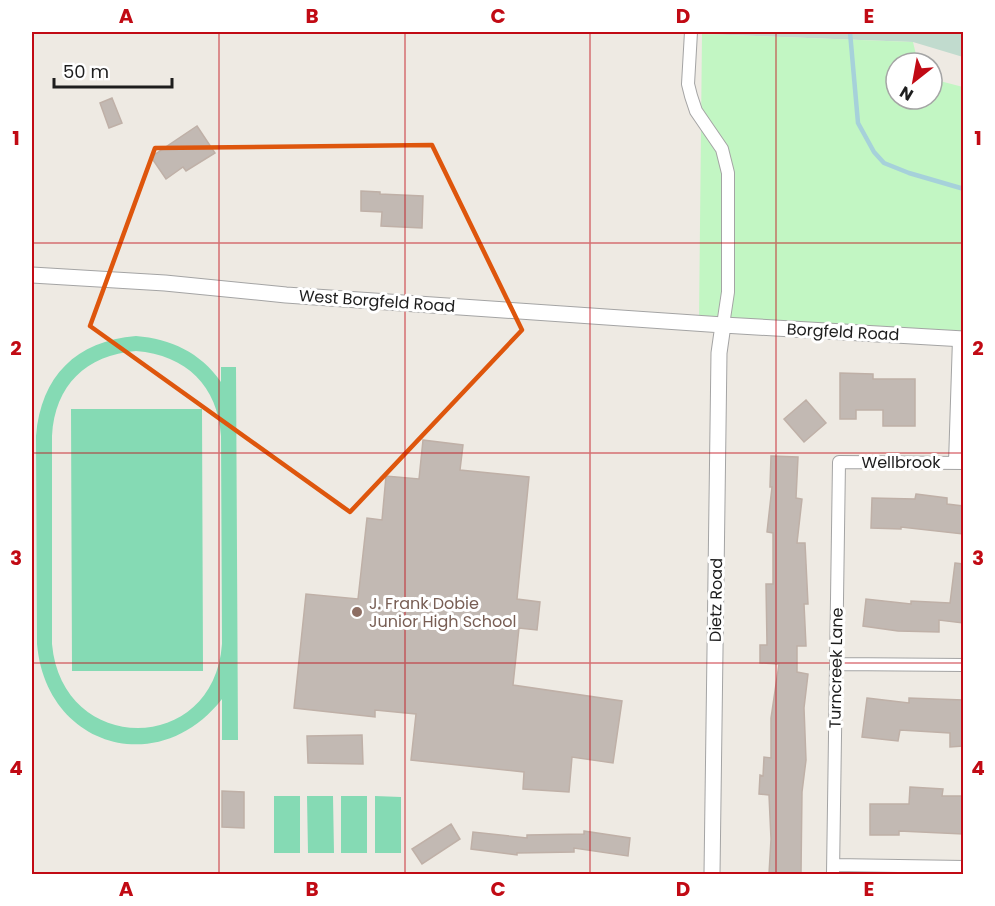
<svg xmlns="http://www.w3.org/2000/svg" width="995" height="906" font-family="Poppins,sans-serif">
<style>
.wetland{fill:#c1dbce}
.park{fill:#c2f6c3}
.pitch{fill:#85dab4;fill-rule:evenodd}
.lines{fill:none;stroke-linecap:round;stroke-linejoin:round}
.stream{stroke:#a6d1da;stroke-width:4.5}
.building{fill:#c2b9b3;stroke:#bfb0a7;stroke-width:1.5}
.minor-casing{stroke:#a4a4a4;stroke-width:14}
.tertiary-casing{stroke:#a4a4a4;stroke-width:17}
.minor{stroke:#fff;stroke-width:12}
.tertiary{stroke:#fff;stroke-width:15}
.marked{fill:none;stroke:#de560d;stroke-width:4.5;stroke-linejoin:round}
.grid{fill:none;stroke:#c10a14;stroke-width:1.5;stroke-opacity:0.55}
.education-dot{fill:#8d6e63;stroke:#fff;stroke-width:2}
.labels{text-anchor:middle;dominant-baseline:central;stroke-width:6;stroke-linejoin:round;paint-order:stroke}
.street-label{font-size:16px;fill:#1d1d1d;stroke:#fff}
.education-label{font-size:16px;fill:#785e54;stroke:#fff;text-anchor:start}
.neatline{fill:none;stroke:#c10a14;stroke-width:2}
.grid-label{font-size:20px;text-anchor:middle;font-weight:bold;fill:#c10a14}
</style>
<rect width="100%" height="100%" fill="#eeeae3"/>
<path class="wetland" d="M702,32H963V57L913,42L702,34Z"/>
<path class="park" d="M702,34L913,42L918,63H896V99H932V79L963,87V339L699,321Z"/>
<path class="pitch" d="M136,336C171,339 200,352 221,382V367H236L238,740H222V699C159,780 46,747 37,644L36,436C41,376 76,341 136,336ZM136,351C186,355 218,386 221,436L222,644C214,756 62,756 52,644V436C55,385 86,355 136,351Z
M71,409H202L203,671H72Z
M274,796H300V853H274Z
M307,796H333L334,853H308Z
M341,796H367V853H341Z
M375,796L401,797V853H375Z"/>
<g class="lines">
<path class="stream" d="M850,32L858,123L874,152L884,163L909,173L964,189"/>
</g>
<path class="building" d="M112,98L122,123L109,128L100,103Z
M197,126L215,153L186,171L183,167L166,179L151,157Z
M361,191L380,192V194L423,196L422,228L381,226L382,212L361,211Z
M840,373L873,374V379H915V426H883V410H856V419H840Z
M806,400L826,423L804,442L784,419Z
M423,440L463,445L460,470L529,477L517,599L540,602L537,630L519,628L513,685L622,701L613,763L572,757L569,792L523,789L524,772L411,760L416,714L375,710V717L294,708L306,594L358,599L367,518L382,520L386,476L419,479Z
M771,456L798,457L796,498L802,499L797,543H805L808,604H804L806,646H797V672L808,674L804,708L806,760L802,792L801,874H769L771,839L769,795L759,794L760,775L763,776L764,757L771,758V718L779,664L760,663V645H767L766,584H773V533L767,532L772,487H770Z
M916,494L947,498V504L963,506V534L901,527V529L871,528L872,498L915,499Z
M955,563L963,564V623L939,620V632L898,631L863,626L866,599L911,604V601L950,603Z
M867,698L909,703V698L963,700V746L950,747V733L900,730L898,741L862,737Z
M362,735L363,764L308,763L307,736Z
M910,787L943,789L942,796H963V834L899,831V835H870V804H909Z
M222,791L244,792V828L222,827Z
M451,824L460,839L422,864L412,849Z
M584,831L630,838L628,856L574,848V852L517,853V855L471,849L473,832L527,838V835L584,834Z"/>
<g class="lines">
<defs>
<path id="minor" d="M691,32L688,84L691,96L696,111L722,149L728,173V292L723,325
M955,463L959,339
M836,664L964,665
M834,865L964,867
M833,874L839,462L964,463"/>
<path id="tertiary" d="M32,275L165,283L286,295L723,325L964,339
M712,874L719,353L723,325"/>
</defs>
<use href="#minor" class="minor-casing"/>
<use href="#tertiary" class="tertiary-casing"/>
<use href="#minor" class="minor"/>
<use href="#tertiary" class="tertiary"/>
</g>
<path class="marked" d="M432,145L522,330L350,512L90,326L155,148Z"/>
<path class="grid" d="M219,32V874M405,32V874M590,32V874M776,32V874M32,243H964M32,453H964M32,663H964"/>
<circle class="education-dot" cx="357" cy="612" r="6"/>
<g class="labels">
<g class="street-label">
<text transform="translate(377 301) rotate(4)">West Borgfeld Road</text>
<text transform="translate(843 332) rotate(3)">Borgfeld Road</text>
<text x="901" y="462">Wellbrook</text>
<text transform="translate(716 600) rotate(-89)">Dietz Road</text>
<text transform="translate(836 668) rotate(-89)">Turncreek Lane</text>
</g>
<g class="education-label">
<text x="369" y="603">J. Frank Dobie<tspan x="369" dy="18">Junior High School</tspan></text>
</g>
</g>
<rect width="995" height="906" fill="none" stroke="#ffffff" stroke-width="66"/>
<g transform="translate(914 81) rotate(211)"><circle r="28" fill="#ffffff" stroke="#a5a5a5" stroke-width="1.5"/>
<path d="M0-4.5L10 22L0 15L-10 22Z" fill="#c10a14"/>
<text y="-9" font-size="16" font-weight="bold" text-anchor="middle" fill="#1d1d1d">N</text>
</g>
<path d="M54 78v9h118v-9" fill="none" stroke="#1d1d1d" stroke-width="3"/>
<text x="63" y="78" font-size="18" fill="#1d1d1d" stroke="#ffffff" stroke-width="4.5" paint-order="stroke">50 m</text>
<rect x="33" y="33" width="929" height="840" class="neatline"/>
<g class="grid-label">
<text x="126" y="23">A</text>
<text x="312" y="23">B</text>
<text x="498" y="23">C</text>
<text x="683" y="23">D</text>
<text x="869" y="23">E</text>
<text x="16" y="145">1</text>
<text x="978" y="145">1</text>
<text x="16" y="355">2</text>
<text x="978" y="355">2</text>
<text x="16" y="565">3</text>
<text x="978" y="565">3</text>
<text x="16" y="775">4</text>
<text x="978" y="775">4</text>
<text x="126" y="896">A</text>
<text x="312" y="896">B</text>
<text x="498" y="896">C</text>
<text x="683" y="896">D</text>
<text x="869" y="896">E</text>
</g>
</svg>
